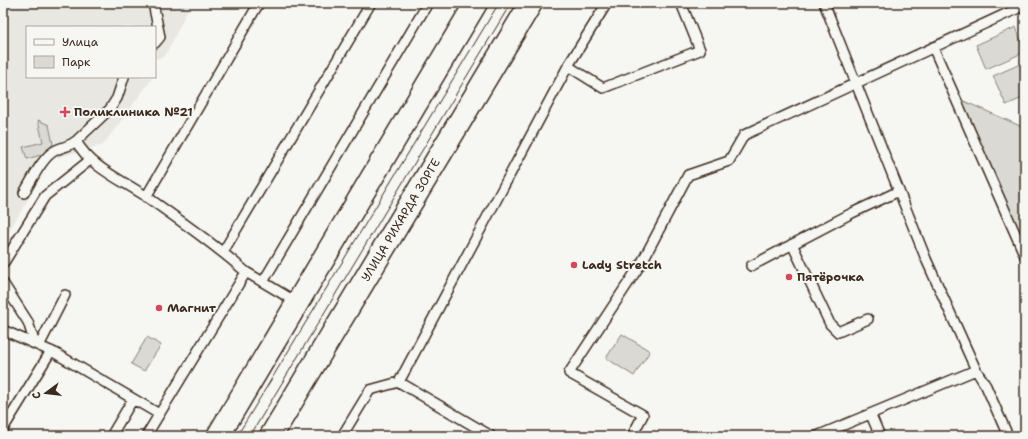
<svg xmlns="http://www.w3.org/2000/svg" width="1028" height="439" font-family="'Shantell Sans',sans-serif">
<style>
.built{fill:#e8e7e2}
.green{fill:#dad9d3;stroke:#8a8278}
.lines{fill:none;stroke-linecap:round;stroke-linejoin:round}
.service-casing{stroke:#3b2a1e;stroke-width:12}
.tertiary-casing{stroke:#3b2a1e;stroke-width:25}
.service{stroke:#f6f6f2;stroke-width:9}
.tertiary{stroke:#f6f6f2;stroke-width:22}
.tram{stroke:#3b2a1e;stroke-width:1}
.poi-dot{fill:#d1495b;stroke:#f6f6f2;stroke-width:1.5}
.labels{text-anchor:middle;dominant-baseline:central;stroke-width:4;stroke-linejoin:round;paint-order:stroke}
.poi-label{font-size:12px;font-weight:bold;fill:#3b2a1e;stroke:#f6f6f2;text-anchor:start}
.street-label{font-size:12px;fill:#3b2a1e;stroke:#f6f6f2}
</style>
<rect width="100%" height="100%" fill="#f6f6f2"/>
<filter id="ink" filterUnits="userSpaceOnUse"><feTurbulence type="fractalNoise" baseFrequency=".025" numOctaves="2"/><feDisplacementMap in="SourceGraphic" scale="8" xChannelSelector="R" yChannelSelector="G"/><feConvolveMatrix kernelMatrix="1 2 1 2 8 2 1 2 1" color-interpolation-filters="sRGB"/></filter>
<g filter="url(#ink)">
<path class="built" d="M3,3H191L165,56L155,59V27H27V77H151V80L103,145L52,159L3,241Z"/>
<path class="green" d="M1016,27L1025,52L986,69L976,45Z
M1025,62V97L1006,105L993,76Z
M959,99L1025,128V239L1023,240Z
M38,120L49,125L53,144L44,154L27,159L23,147L43,142Z
M622,334L650,351L634,376L606,358Z
M147,337L161,345L144,371L131,364Z"/>
<g class="lines">
<defs>
<path id="service" d="M153,3L160,37L155,43
M824,3L926,259L976,370L986,386L1008,436
M933,47L1025,256
M568,66L603,88L700,50L681,3
M124,77L117,98L110,109L76,141C91,168 122,180 147,197C181,221 215,245 246,272
M24,193C32,180 42,157 56,150C64,146 69,147 76,141
M146,197L259,3
M792,244L830,324L838,332L868,319
M223,252L371,3
M3,264L45,196L90,160
M751,266L852,213L899,191
M263,282L428,3
M3,283L28,322L35,344
M3,330L55,353L159,414
M39,346L65,295
M399,382L568,66L607,3
M871,415L880,436
M3,429L51,351
M111,436L133,399
M146,436L246,272L298,303
M342,436L370,390L399,382L491,436
M632,436L643,415L569,373L642,262L688,175L729,161L744,135L1025,5
M817,436L976,370"/>
<g id="tertiary">
<path d="M218,436L476,3"/>
<path id="s1" d="M271,436L531,3"/>
</g>
</defs>
<use href="#service" class="service-casing"/>
<use href="#tertiary" class="tertiary-casing"/>
<use href="#service" class="service"/>
<use href="#tertiary" class="tertiary"/>
<path class="tram" d="M237,436L499,3
M250,436L511,3"/>
</g>
</g>
<g class="poi-dot">
<path d="M63 106h4v4h4v4h-4v4h-4v-4h-4v-4h4z"/>
<circle cx="574" cy="265" r="4"/>
<circle cx="789" cy="277" r="4"/>
<circle cx="159" cy="308" r="4"/>
</g>
<g class="labels">
<g class="poi-label">
<text x="74" y="112">Поликлиника №21</text>
<text x="582" y="265">Lady Stretch</text>
<text x="797" y="277">Пятёрочка</text>
<text x="167" y="308">Магнит</text>
</g>
<g class="street-label">
<text stroke="none"><textPath href="#s1" startOffset="252">УЛИЦА РИХАРДА ЗОРГЕ</textPath></text>
</g>
</g>
<rect width="1028" height="439" fill="none" stroke="#f6f6f2" stroke-width="16"/>
<rect x="8" y="8" width="1012" height="423" fill="none" stroke="#3b2a1e" stroke-width="1.5" filter="url(#ink)"/>
<rect x="26" y="26" width="130" height="52" fill="#f6f6f2" stroke="#aba49d"/>
<rect x="34" y="39" width="20" height="6" fill="#f6f6f2" stroke="#aba49d"/>
<text x="62" y="46" font-size="12" fill="#3b2a1e">Улица</text>
<rect x="34" y="56" width="20" height="12" fill="#dad9d3" stroke="#aba49d"/>
<text x="62" y="66" font-size="12" fill="#3b2a1e">Парк</text>
<g transform="translate(46 393) rotate(255)" stroke="#f6f6f2" stroke-width="3" paint-order="stroke">
<path d="M0-3L7 15L0 10L-7 15Z" fill="#3b2a1e"/>
<text y="-6" font-size="11" font-weight="bold" text-anchor="middle" fill="#3b2a1e">С</text>
</g>
</svg>
